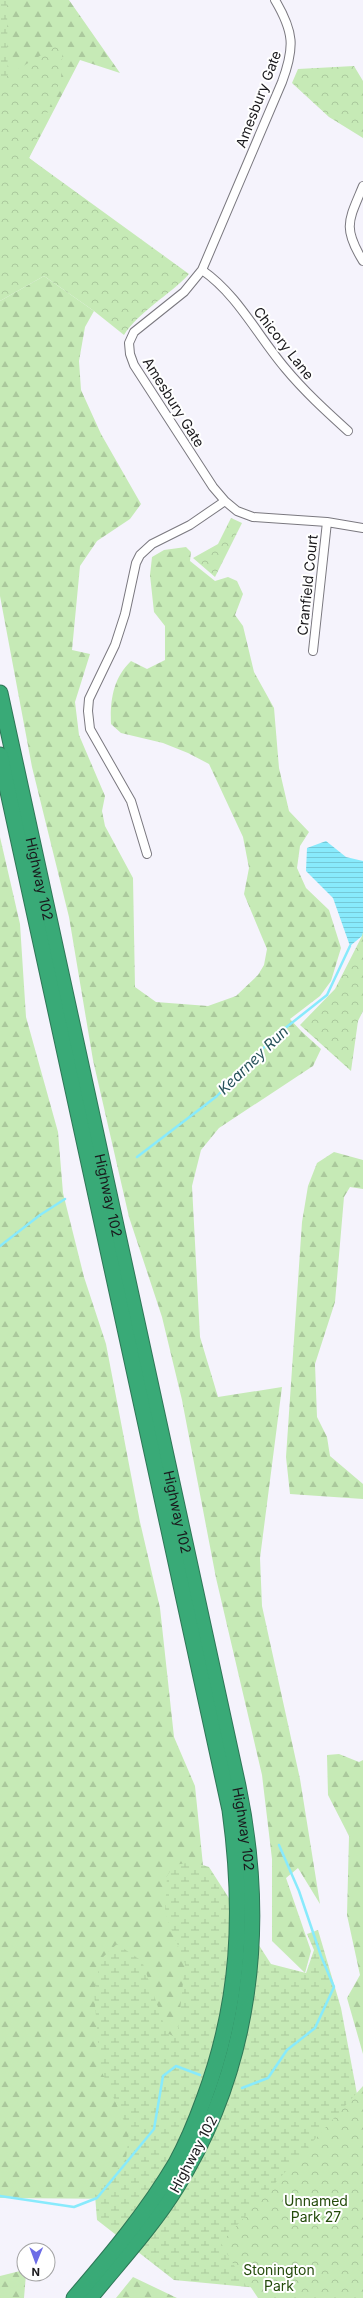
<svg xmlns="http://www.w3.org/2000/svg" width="363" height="2298" font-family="Inter,sans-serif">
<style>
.forest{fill:url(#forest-firs)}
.wetland{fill:url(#wetland-marsh)}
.park{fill:url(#park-crowns)}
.water{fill:url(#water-rules)}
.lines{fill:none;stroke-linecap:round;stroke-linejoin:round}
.stream{stroke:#88eafc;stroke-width:2.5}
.street-casing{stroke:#7a787f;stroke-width:10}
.highway-casing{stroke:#2e7757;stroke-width:17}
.street{stroke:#fff;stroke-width:8}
.highway{stroke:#39aa77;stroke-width:15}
.labels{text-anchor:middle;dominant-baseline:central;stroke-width:4;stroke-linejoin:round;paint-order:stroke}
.street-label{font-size:14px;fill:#1a191c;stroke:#fff}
.park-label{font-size:14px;fill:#244b0b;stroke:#fff}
.water-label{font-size:15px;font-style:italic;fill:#27535b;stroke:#fff}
</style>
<defs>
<pattern id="forest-firs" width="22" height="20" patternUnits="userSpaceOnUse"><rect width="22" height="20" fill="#c6eab6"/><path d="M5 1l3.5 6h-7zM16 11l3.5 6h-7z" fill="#aac89c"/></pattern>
<pattern id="wetland-marsh" width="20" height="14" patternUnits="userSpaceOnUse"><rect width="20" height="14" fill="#c6eab6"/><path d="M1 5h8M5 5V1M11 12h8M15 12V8" fill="none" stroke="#aac89c"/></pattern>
<pattern id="park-crowns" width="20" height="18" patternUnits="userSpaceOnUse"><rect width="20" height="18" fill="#c6eab6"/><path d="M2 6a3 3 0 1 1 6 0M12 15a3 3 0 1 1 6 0" fill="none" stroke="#aac89c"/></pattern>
<pattern id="water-rules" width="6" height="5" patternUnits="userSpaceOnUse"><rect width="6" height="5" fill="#88eafc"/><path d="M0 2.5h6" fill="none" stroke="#75c8d7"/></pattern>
</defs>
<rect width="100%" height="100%" fill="#f5f3fc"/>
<path class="forest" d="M0,0H69L120,73L80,60L29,158L54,177L0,198Z
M44,276L94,311L85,327L79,361L81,390L101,434L141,504L130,519L97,541L80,566L72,650L90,654L75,702L79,735L105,796L102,811L105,826L133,878L135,987L156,1002L208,1006L236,996L258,975L264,965L267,949L244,894L249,868L243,837L209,764L188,753L163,743L121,733L111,724C110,701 113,678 131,661L147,669L165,660V626L154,612L150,575L152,557L164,550L186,547L191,552L190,561L215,581L228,577L237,581L243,594L235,615L243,626L254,672L274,708L279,768L289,811L309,832L300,846L297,868L306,888L329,910L341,948L331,981L320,996L290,1019L302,1032L321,1049L313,1066L219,1128L201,1150L192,1186L200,1337L218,1397L282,1387L260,1558L262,1606L300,1779L320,1904L298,1868L286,1878L311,1951L305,1973L272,1941V1859L262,1775L216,1578L182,1400L162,1317L129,1217L93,1060L69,917L32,767L0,596V301Z
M0,837L20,924L26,1017L58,1132L63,1193L84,1277L106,1344L140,1522L160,1608L174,1737L195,1786L208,1915L207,2021L134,2199L0,2198Z
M334,1152L363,1160V1189L350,1187L344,1197L335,1302L315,1364L317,1417L327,1437L330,1456L363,1484V1499L290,1494L286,1457L302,1222L308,1186L317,1163Z
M339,1754L359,1762L363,1760V2054L347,1998L360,1975L347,1915L349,1836L328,1795L327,1755Z
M24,2270V2274H26L24,2298H0V2276Z
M133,2277L177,2298H116Z"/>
<path class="wetland" d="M0,0H7L8,108L0,155Z
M193,1862L209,1867L271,1964L306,1973L314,1950L307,1934L318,1930L341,2008L357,2094L363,2298L174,2280L97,2220L95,2195L126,2159L129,2132L100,2068L94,1991L101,1959L117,1944L142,1961L167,2033L177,2038L185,1964L165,1913L167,1876L174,1865Z"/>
<path class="park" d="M63,42L61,79L29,158L189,274C170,295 138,312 124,335L94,311L44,276L0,301V80Z
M354,66L363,81V138L329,117L292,83L298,69Z
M231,518L242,523L215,577L193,558L218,544Z
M363,921V1011L358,1021L351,1071L300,1025L335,989L362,936Z
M363,2086V2298H258L250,2286H246L221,2243Z"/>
<path class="water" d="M326,841L346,857L363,861V932L362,936L350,946L333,898L306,871L307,848Z"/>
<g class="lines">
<path class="stream" d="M137,1157L217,1096L274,1037L327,995L350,946
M0,1246L40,1215L65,1199
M242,2088L268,2078L287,2050L315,2028L334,1987L321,1956L299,1891L279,1845
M0,2196L74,2207L97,2198L154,2129L163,2076L176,2066L200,2075"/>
<defs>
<path id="street" d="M275,0C294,32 295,47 282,82L202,270L184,292L134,332L129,343L130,354L134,365L213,487L225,501L237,511L253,517L327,522L363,528
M363,186C349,220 342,227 363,261
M202,270C238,295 257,335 285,368C304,391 326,411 348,431
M313,651L327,522
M147,854L131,801L90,729L88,711L89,699L115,645L125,614L136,563L140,555L152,544L190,525L225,501"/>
<g id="highway">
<path id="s1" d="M0,693L238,1786C267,1925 252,2066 176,2188C151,2228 119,2262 90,2298"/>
<path d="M0,755L230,1810C244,1912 240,2002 204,2099C196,2121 187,2143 176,2163C147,2212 111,2255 74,2298"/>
</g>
</defs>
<use href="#street" class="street-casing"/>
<use href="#highway" class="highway-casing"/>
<use href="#street" class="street"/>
<use href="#highway" class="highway"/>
</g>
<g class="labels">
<g class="street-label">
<text transform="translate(258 99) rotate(-69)">Amesbury Gate</text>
<text transform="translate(284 343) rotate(52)">Chicory Lane</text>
<text transform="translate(174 402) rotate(58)">Amesbury Gate</text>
<text transform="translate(307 585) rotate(-84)">Cranfield Court</text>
<text stroke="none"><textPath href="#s1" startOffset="190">Highway 102</textPath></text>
<text stroke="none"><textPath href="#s1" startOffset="514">Highway 102</textPath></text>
<text stroke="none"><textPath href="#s1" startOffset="838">Highway 102</textPath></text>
<text stroke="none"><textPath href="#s1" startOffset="1162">Highway 102</textPath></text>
<text transform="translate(193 2154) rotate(-62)">Highway 102</text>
</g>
<g class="park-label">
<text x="316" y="2200">Unnamed<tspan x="316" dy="16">Park 27</tspan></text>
<text x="279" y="2269">Stonington<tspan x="279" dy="16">Park</tspan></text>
</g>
<g class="water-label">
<text transform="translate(253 1060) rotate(-44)">Kearney Run</text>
</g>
</g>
<g transform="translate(36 2262) rotate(181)"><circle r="19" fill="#ffffff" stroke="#a3a3a4"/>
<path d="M0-3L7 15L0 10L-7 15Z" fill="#6d6ce6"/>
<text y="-6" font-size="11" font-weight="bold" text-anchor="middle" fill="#1a191c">N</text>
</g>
</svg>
